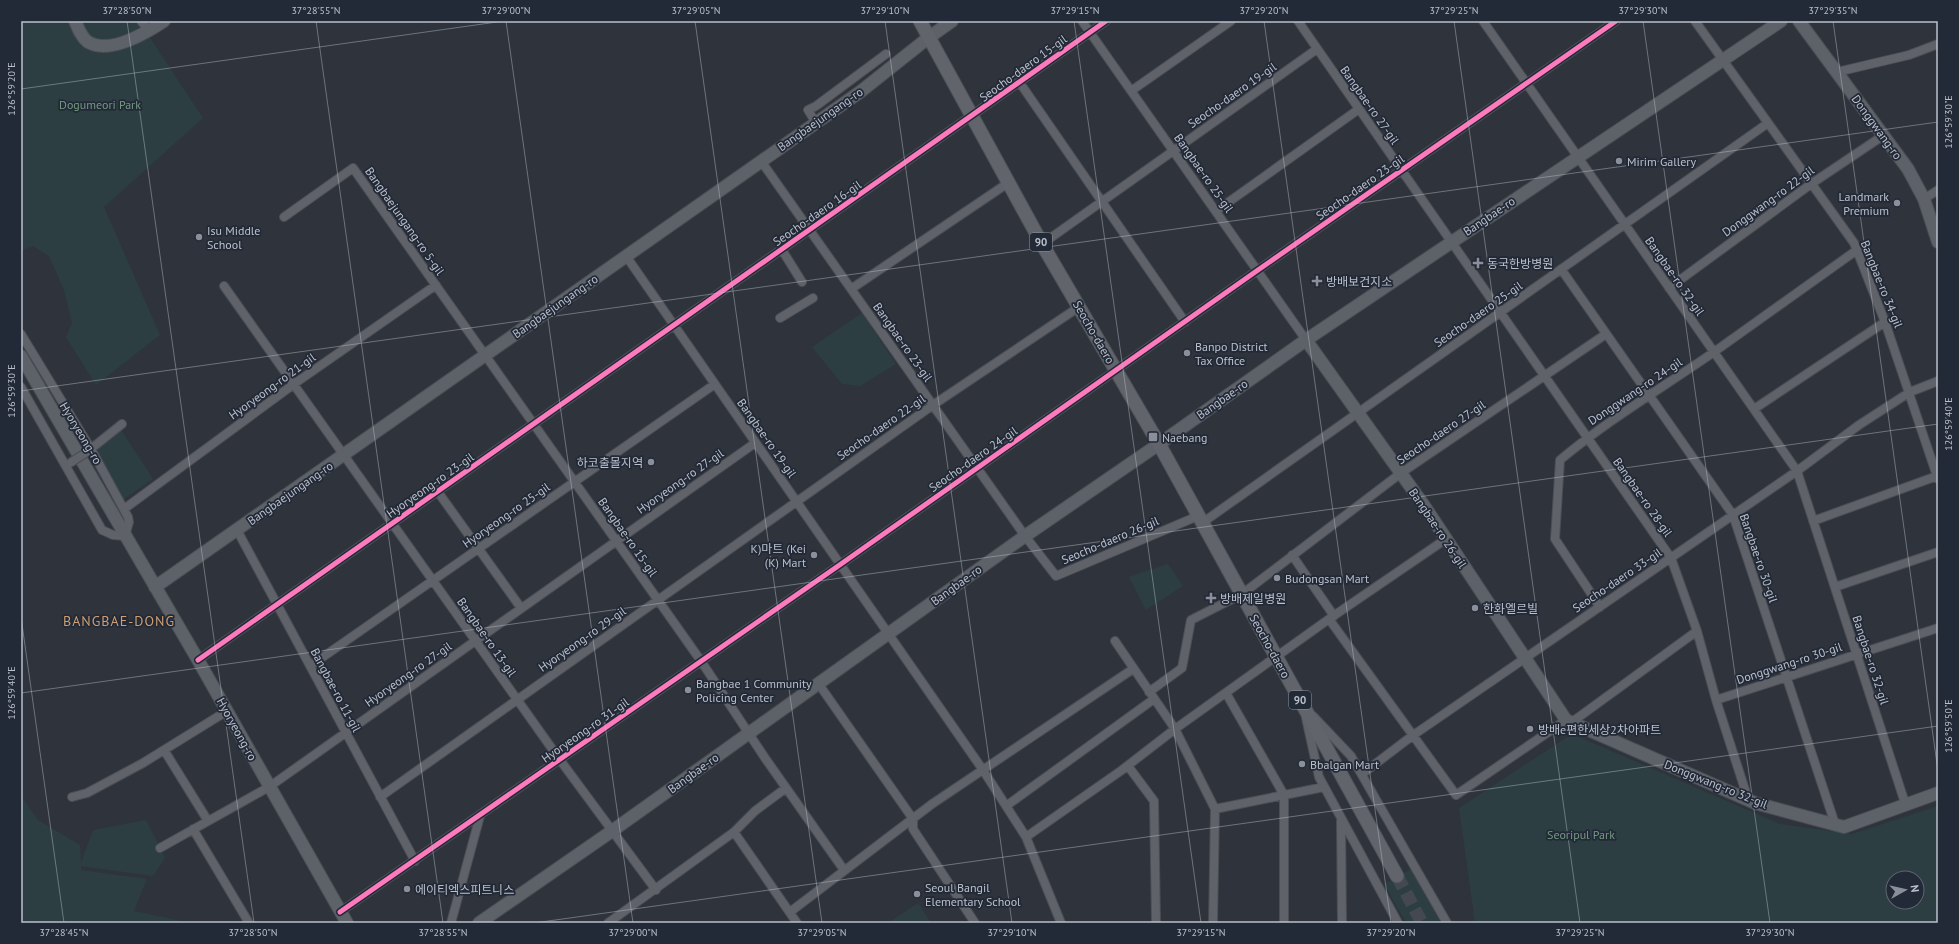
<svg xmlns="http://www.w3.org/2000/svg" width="1959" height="944" font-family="'PT Sans','Noto Sans KR',sans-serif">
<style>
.green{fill:#2c3e42;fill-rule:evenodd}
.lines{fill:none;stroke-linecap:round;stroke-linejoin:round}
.primary-tunnel{stroke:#444851;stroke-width:13;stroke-dasharray:13 6;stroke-linecap:butt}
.street-casing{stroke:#4b4e54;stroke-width:10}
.secondary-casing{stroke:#4b4e54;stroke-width:14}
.primary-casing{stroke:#4d5058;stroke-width:15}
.street{stroke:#606269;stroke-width:8}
.secondary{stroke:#5d6168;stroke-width:12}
.primary{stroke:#61656b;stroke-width:13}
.street-bridge-casing{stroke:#4b4e54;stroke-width:10;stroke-linecap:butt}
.street-bridge{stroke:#606269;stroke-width:8}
.cycleway-casing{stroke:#222937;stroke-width:8}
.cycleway{stroke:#fd7abc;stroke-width:5}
.ticks{fill:none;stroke:#bbc0cb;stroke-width:1;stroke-opacity:0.45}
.poi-dot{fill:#8a8f99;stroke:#222937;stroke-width:1.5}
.labels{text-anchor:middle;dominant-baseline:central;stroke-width:3.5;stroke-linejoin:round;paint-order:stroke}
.shield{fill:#222937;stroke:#8d939f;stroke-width:1}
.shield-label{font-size:11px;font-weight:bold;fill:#bbc0cb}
.street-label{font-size:12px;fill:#bbc0cb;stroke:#222937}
.park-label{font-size:12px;fill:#749a7f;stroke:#222937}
.poi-label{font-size:12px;fill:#bbc0cb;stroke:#222937;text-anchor:start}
.quarter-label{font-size:14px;letter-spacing:1px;fill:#ce9f72;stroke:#222937}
.neatline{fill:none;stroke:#bbc0cb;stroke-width:1.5}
.ticks-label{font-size:10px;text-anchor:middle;fill:#bbc0cb}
</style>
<rect width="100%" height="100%" fill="#2f333b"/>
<path class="green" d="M21,21H139L203,118L104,207L160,335L96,385L66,337L72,323L64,290L49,256L33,246L21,251Z
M862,313L896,364L860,386L842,384L812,347Z
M120,428L153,479L121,501L91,451Z
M1168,564L1183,586L1146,610L1129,577Z
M1572,734L1780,824L1852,834L1938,806V923H1475L1459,808ZM1893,878H1917V902H1893Z
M21,796L38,820L80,845L81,863L93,830L146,820L165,858L153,876L81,866V870L147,879L134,911L191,923H21Z
M1411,869L1441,923H1406L1384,884Z
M918,903L931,923H888Z"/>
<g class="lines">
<path class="primary-tunnel" d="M1397,876L1422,923"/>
<defs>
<path id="street" d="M141,21L148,30
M1082,21L1306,340
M1298,21L1671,558L1697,631L1716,700L1748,799
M1483,21L1797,471L1906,806
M1695,21L1854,243L1885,322L1938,479
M1837,72L1909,55L1938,44
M1020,83L1185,322
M1131,91L1231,21
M816,123L808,110L816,106L886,54
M761,161L1025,536L1056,576L1198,516
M1924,199L1938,190
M1216,211L1359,109
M284,217L353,168L701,661L765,758L844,870
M1042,244L1317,49
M782,250L802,282
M626,256L983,770L1026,837L1061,923
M1561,269L1733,515L1835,824
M224,286L560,760L656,890
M1669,288L1811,184L1884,135
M851,289L1008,183
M780,318L813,298
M21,334L91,449L128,517L129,522L125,536L113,535L102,530L21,387
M1754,409L1885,322
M87,452L122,424
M438,492L521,608
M124,509L294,384L436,285
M1813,521L1937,476
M1202,523L1768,123
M237,530L415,861
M1292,555L1334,616
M1835,587L1938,552
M1600,607L1555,539L1560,460C1608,420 1662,388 1714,352C1762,318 1809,284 1857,250
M1329,619L1456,795L1566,720
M1115,641L1175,729L1215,809L1213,923
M198,660L1106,21
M310,666L715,384
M818,683L913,819V829L975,923
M1149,692L1182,668L1191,620L1242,594L1401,473L1606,334
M1226,693L1284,795V923
M1716,700L1938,628
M1313,716L1351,756L1447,923
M1306,718L1319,777L1398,923
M1572,722L1697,631
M164,750L208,821
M1128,766L1154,801L1156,923
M1362,774L1412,736L1797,471L1859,425L1910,392L1938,381
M72,797L87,793L143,763L227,711
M380,797L933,405L1079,307
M1006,806L1154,699
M1215,809L1324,787
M1341,821L1342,923
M193,829L249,923
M734,832L797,923
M1026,837L1122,770L1175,729L1329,619L1446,539
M160,848L269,787L755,443
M340,912L841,564L1258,270L1616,21
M790,912L932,804L1133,669
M451,923L480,816
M608,923L734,832L755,811L786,788"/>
<path id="secondary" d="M75,21C78,28 81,37 88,42C110,55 146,33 164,21
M1799,21L1908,169L1924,199L1938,242
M1306,340L1425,507L1566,720L1755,803L1844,827L1938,793
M21,356L198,660L347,923
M155,587L860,92L928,38L952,21
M479,923L612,831L1025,536L1159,444L1306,340L1781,21"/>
<path id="primary" d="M920,21L1042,244L1159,444L1397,876"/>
</defs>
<use href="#street" class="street-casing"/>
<use href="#secondary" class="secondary-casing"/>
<use href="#primary" class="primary-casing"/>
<use href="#street" class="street"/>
<use href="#secondary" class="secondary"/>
<use href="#primary" class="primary"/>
<defs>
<path id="street-bridge" d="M70,463L87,452"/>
</defs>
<use href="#street-bridge" class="street-bridge-casing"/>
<use href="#street-bridge" class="street-bridge"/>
<defs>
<path id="cycleway" d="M198,660L1106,21
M340,912L841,564L1258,270L1616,21"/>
</defs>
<use href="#cycleway" class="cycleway-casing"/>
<use href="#cycleway" class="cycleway"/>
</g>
<path class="ticks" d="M127,21L254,923M316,21L443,923M506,21L633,923M695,21L822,923M885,21L1012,923M1074,21L1201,923M1264,21L1391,923M1454,21L1580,923M1643,21L1770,923M1833,21L1938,771M21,89L504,21M21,391L1938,122M21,617L64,923M21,693L1938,424M534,923L1938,726"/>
<g class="poi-dot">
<circle cx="1619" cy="161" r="4"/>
<circle cx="1897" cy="203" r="4"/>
<circle cx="199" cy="237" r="4"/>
<path d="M1476 257h4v4h4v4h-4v4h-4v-4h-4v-4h4z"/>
<path d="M1315 275h4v4h4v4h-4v4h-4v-4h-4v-4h4z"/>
<circle cx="1187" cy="353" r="4"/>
<rect x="1148" y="432" width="10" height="10" rx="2"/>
<circle cx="651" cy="462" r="4"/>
<circle cx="814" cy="555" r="4"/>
<circle cx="1277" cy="578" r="4"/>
<path d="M1209 592h4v4h4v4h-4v4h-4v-4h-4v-4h4z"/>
<circle cx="1475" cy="608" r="4"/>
<circle cx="688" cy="690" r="4"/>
<circle cx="1530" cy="729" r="4"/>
<circle cx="1302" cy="764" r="4"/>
<circle cx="407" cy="889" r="4"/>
<circle cx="917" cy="894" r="4"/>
</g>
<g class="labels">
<g class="shield">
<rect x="1030" y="233" width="22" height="18" rx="3"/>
<rect x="1289" y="691" width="22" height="18" rx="3"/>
</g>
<g class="shield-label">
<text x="1041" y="242">90</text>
<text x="1300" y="700">90</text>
</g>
<g class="street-label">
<text transform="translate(1023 68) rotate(-36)">Seocho-daero 15-gil</text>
<text transform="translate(1232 95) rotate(-35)">Seocho-daero 19-gil</text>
<text transform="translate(1370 105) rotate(55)">Bangbae-ro 27-gil</text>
<text transform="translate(820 119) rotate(-35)">Bangbaejungang-ro</text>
<text transform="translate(1877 127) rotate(54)">Donggwang-ro</text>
<text transform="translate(1204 173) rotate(55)">Bangbae-ro 25-gil</text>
<text transform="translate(1360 187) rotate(-35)">Seocho-daero 23-gil</text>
<text transform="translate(1768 201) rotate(-36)">Donggwang-ro 22-gil</text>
<text transform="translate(817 213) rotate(-35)">Seocho-daero 16-gil</text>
<text transform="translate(1489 216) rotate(-34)">Bangbae-ro</text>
<text transform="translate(405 221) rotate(55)">Bangbaejungang-ro 5-gil</text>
<text transform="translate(1675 276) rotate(55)">Bangbae-ro 32-gil</text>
<text transform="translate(1882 284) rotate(68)">Bangbae-ro 34-gil</text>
<text transform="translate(555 306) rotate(-35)">Bangbaejungang-ro</text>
<text transform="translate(1478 314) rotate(-35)">Seocho-daero 25-gil</text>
<text transform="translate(1094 332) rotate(60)">Seocho-daero</text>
<text transform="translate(903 342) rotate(55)">Bangbae-ro 23-gil</text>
<text transform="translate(272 386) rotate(-36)">Hyoryeong-ro 21-gil</text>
<text transform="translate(1635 391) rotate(-34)">Donggwang-ro 24-gil</text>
<text transform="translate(1222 399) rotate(-35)">Bangbae-ro</text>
<text transform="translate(881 427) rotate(-35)">Seocho-daero 22-gil</text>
<text transform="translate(1441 432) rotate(-34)">Seocho-daero 27-gil</text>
<text transform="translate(81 433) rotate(59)">Hyoryeong-ro</text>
<text transform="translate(767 438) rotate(55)">Bangbae-ro 19-gil</text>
<text transform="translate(973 459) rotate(-35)">Seocho-daero 24-gil</text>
<text transform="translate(680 481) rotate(-35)">Hyoryeong-ro 27-gil</text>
<text transform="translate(430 485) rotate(-35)">Hyoryeong-ro 23-gil</text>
<text transform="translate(290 493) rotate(-35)">Bangbaejungang-ro</text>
<text transform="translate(1643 497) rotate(55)">Bangbae-ro 28-gil</text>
<text transform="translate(506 515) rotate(-35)">Hyoryeong-ro 25-gil</text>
<text transform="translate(1438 528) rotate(56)">Bangbae-ro 26-gil</text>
<text transform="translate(628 537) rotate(55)">Bangbae-ro 15-gil</text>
<text transform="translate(1110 540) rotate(-23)">Seocho-daero 26-gil</text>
<text transform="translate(1759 558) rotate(71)">Bangbae-ro 30-gil</text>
<text transform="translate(1617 580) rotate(-34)">Seocho-daero 33-gil</text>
<text transform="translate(956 585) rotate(-36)">Bangbae-ro</text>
<text transform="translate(487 637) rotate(55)">Bangbae-ro 13-gil</text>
<text transform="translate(582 639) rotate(-35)">Hyoryeong-ro 29-gil</text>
<text transform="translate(1270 646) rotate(61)">Seocho-daero</text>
<text transform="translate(1871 660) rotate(72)">Bangbae-ro 32-gil</text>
<text transform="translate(1789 663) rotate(-18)">Donggwang-ro 30-gil</text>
<text transform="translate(408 674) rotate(-35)">Hyoryeong-ro 27-gil</text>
<text transform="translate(336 690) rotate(62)">Bangbae-ro 11-gil</text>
<text transform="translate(237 729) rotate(61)">Hyoryeong-ro</text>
<text transform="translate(585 730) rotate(-35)">Hyoryeong-ro 31-gil</text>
<text transform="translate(693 773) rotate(-36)">Bangbae-ro</text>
<text transform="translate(1716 784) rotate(22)">Donggwang-ro 32-gil</text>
</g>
<g class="park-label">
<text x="100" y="104">Dogumeori Park</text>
<text x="1581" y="834">Seoripul Park</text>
</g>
<g class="poi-label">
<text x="1627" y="161">Mirim Gallery</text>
<text x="1889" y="196" text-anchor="end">Landmark<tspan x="1889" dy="14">Premium</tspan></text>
<text x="207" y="230">Isu Middle<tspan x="207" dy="14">School</tspan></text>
<text x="1487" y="263">동국한방병원</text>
<text x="1326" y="281">방배보건지소</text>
<text x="1195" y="346">Banpo District<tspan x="1195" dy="14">Tax Office</tspan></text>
<text x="1162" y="437">Naebang</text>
<text x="643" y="462" text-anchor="end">하코출몰지역</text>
<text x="806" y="548" text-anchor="end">K)마트 (Kei<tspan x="806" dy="14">(K) Mart</tspan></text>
<text x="1285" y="578">Budongsan Mart</text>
<text x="1220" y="598">방배제일병원</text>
<text x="1483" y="608">한화엘르빌</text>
<text x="696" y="683">Bangbae 1 Community<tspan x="696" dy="14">Policing Center</tspan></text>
<text x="1538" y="729">방배e편한세상2차아파트</text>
<text x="1310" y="764">Bbalgan Mart</text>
<text x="925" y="887">Seoul Bangil<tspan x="925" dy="14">Elementary School</tspan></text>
<text x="415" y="889">에이티엑스피트니스</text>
</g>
<g class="quarter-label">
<text x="119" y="621">BANGBAE-DONG</text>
</g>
</g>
<rect width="1959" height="944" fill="none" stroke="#222937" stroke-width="44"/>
<g transform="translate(1905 890) rotate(82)"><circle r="19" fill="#222937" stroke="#5f6572"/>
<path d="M0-3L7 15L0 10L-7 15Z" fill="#8a8f99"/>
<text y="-6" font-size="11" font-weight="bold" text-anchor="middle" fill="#bbc0cb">N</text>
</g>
<rect x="22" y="22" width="1915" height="900" class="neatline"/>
<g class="ticks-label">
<text x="127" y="14">37°28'50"N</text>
<text x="316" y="14">37°28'55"N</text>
<text x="506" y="14">37°29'00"N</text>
<text x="696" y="14">37°29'05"N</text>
<text x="885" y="14">37°29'10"N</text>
<text x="1075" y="14">37°29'15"N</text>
<text x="1264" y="14">37°29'20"N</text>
<text x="1454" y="14">37°29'25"N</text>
<text x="1643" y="14">37°29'30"N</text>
<text x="1833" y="14">37°29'35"N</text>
<text transform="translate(11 89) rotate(-90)" y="4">126°59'20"E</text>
<text transform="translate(1948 122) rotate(-90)" y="4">126°59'30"E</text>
<text transform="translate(11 391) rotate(-90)" y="4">126°59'30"E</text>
<text transform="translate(1948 424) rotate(-90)" y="4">126°59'40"E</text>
<text transform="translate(11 693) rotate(-90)" y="4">126°59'40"E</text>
<text transform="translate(1948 726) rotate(-90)" y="4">126°59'50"E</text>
<text x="64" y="936">37°28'45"N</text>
<text x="253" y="936">37°28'50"N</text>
<text x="443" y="936">37°28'55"N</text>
<text x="633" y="936">37°29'00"N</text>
<text x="822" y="936">37°29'05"N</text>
<text x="1012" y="936">37°29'10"N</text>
<text x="1201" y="936">37°29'15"N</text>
<text x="1391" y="936">37°29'20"N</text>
<text x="1580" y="936">37°29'25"N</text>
<text x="1770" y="936">37°29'30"N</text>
</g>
</svg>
